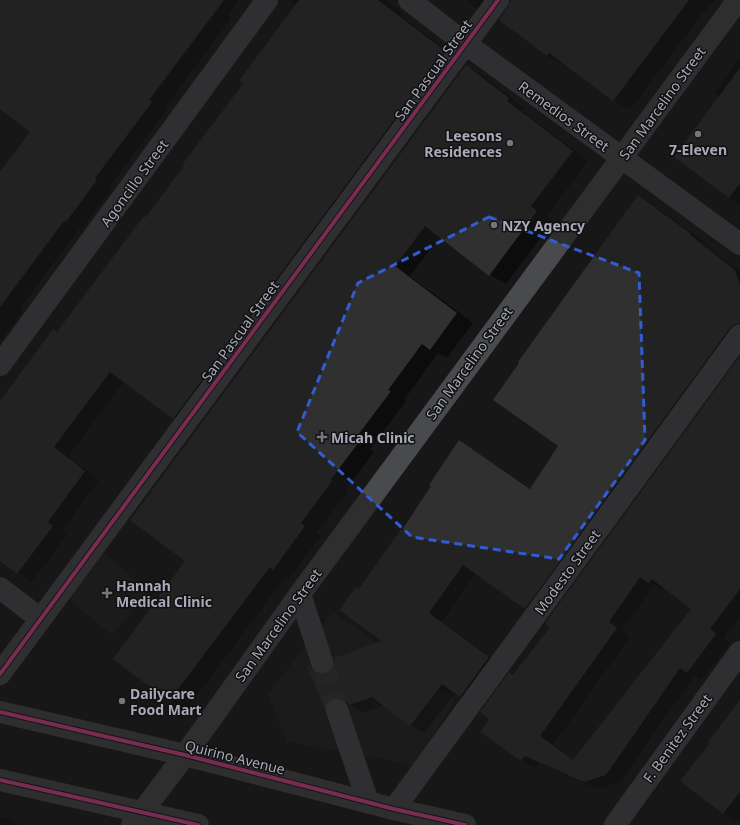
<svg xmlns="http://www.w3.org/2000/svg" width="740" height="825" font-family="'Noto Sans',sans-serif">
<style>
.built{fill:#212123}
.shadow{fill:#0007;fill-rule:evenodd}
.building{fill:#303031;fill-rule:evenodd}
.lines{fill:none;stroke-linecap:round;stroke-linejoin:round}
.minor-tunnel{stroke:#343537;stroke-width:22;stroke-dasharray:22 11;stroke-linecap:butt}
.minor{stroke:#4d4d50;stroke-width:22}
.major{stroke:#494a4d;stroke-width:22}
.cycleway-casing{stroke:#111113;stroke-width:6}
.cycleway{stroke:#ed469a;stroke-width:4}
.marked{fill:none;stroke:#325cd3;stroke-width:3;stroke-dasharray:8 5;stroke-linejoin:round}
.poi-dot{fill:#75777f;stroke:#111113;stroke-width:1.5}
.labels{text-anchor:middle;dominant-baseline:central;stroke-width:3;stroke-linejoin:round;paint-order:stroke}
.street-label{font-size:14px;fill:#a8abb7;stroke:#111113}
.poi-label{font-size:14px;font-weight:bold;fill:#a8abb7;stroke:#111113;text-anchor:start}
</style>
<rect width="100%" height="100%" fill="#171717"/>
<path class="built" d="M103,552L148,591L112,635L65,596Z
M333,612L455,699L416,765L287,742L268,694Z"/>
<path class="shadow" d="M0,0H239L228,15L231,18L164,109L166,111L109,187L111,189L81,230L79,229L19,310L22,312L0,342V174L32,131L0,108Z
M290,0H385L403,13L401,16L459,60L188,427L173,418L124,381L68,457L99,480L62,531L67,535L32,582L18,573L0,560V402L57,333L185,166L244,83L296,5Z
M465,0H506L492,18L476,8Z
M511,0H715L706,11L705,10L630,110L614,101L565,63L564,65L547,56L500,20L509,8Z
M740,57V204L729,198L720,96L715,92Z
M466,66L482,75L524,108L522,111L588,161L547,216L553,221L506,284L490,275L440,237L410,276L473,323L447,358L438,353L404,400L406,401L370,449L374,452L346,489L348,491L316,533L321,536L289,578L286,576L186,710L170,700L114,658L186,561Z
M638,196L652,204L703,241L702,243L740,272V341L539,616L525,608L476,573L442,622L502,666L474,704L455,693L424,733L410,725L384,705L363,713L350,705L348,706L341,710L339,717L326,709L308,667H310L324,675H327L384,642L359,590L403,531L459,442L473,450L531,489L559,446Z
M740,358V616L723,638L730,643L701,680L694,676L620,782L598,789L539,763L535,768L522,760L481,732L491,718L513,676L552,626ZM654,585L663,590L665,588L692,609L574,760L553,745L630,637L622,630Z
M740,705V817L737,821L723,814L682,781Z
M0,817L10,820L19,825H0Z"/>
<path class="building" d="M0,0H224L149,100L152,102L95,178L97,180L66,222L64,221L0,307V172L30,132L0,109Z
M299,0H378L445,51L173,419L110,372L54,447L85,471L48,522L53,526L17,574L0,561V401L53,329L57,332L144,216L145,218L184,166L182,165L243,84L239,81Z
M510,0H689L613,101L549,53L547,56L499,20L508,7Z
M466,65L509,98L507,101L573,151L531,206L537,211L489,276L425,226L395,266L457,313L430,350L422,344L388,390L391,391L355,439L359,442L331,479L332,481L301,523L305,526L273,570L270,567L169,701L113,659L185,561L130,520Z
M740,68V183L729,198L674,157Z
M638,195L690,233L689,234L735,270L740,284V323L735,324L730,328L525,609L463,565L429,613L489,657L460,697L442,684L410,726L372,697L349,705L345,700L340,698H333L327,702L325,710L307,667L310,666L313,671L319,674H326L331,671L334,665V658L382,641L339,610L356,587L359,589L401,529L402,530L431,486L429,485L459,440L530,489L558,446L493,400L519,363L518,362Z
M740,356V589L710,629L716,634L687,673L680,668L606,775L584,782L525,756L521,761L480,732L489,719L480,712L509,672L513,675L550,627L545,623ZM640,577L649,583L652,579L691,609L573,760L540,736L617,628L609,622Z
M740,700V792L723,814L680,781L710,743L708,742Z"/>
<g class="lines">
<path class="minor-tunnel" d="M322,662L337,710"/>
<path class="minor" d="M409,0L466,44L740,244
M0,365L267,0
M0,588L30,611
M300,594L322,662
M0,674L498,0
M337,710L368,802
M394,809L740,335
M132,825L142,812
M615,825L740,652"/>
<path class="major" d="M0,712L185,755L394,809L465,825
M0,780L198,825
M142,812L185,755L300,594L738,0"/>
<defs>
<path id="cycleway" d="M0,674L498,0
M0,712L185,755L394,809L465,825
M0,780L198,825"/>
</defs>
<use href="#cycleway" class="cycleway-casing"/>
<use href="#cycleway" class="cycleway"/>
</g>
<path d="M0 0H740V825H0ZM489,217L639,273L645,440L559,559L412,537L297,432L358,283Z" fill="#171717" fill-opacity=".55" fill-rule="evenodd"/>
<path class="marked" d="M489,217L639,273L645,440L559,559L412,537L297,432L358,283Z"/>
<g class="poi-dot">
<circle cx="698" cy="134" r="4"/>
<circle cx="510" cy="143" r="4"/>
<circle cx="494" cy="225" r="4"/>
<path d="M320 431h4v4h4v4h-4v4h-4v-4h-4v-4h4z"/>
<path d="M105 587h4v4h4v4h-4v4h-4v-4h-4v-4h4z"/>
<circle cx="122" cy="701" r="4"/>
</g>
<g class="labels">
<g class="street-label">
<text transform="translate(433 70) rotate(-54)">San Pascual Street</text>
<text transform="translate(662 103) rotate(-54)">San Marcelino Street</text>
<text transform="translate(564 116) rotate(36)">Remedios Street</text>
<text transform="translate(134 183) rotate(-54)">Agoncillo Street</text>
<text transform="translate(240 331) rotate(-54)">San Pascual Street</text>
<text transform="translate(469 363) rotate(-54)">San Marcelino Street</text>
<text transform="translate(567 572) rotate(-54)">Modesto Street</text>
<text transform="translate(278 625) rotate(-54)">San Marcelino Street</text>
<text transform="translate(677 738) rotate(-54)">F. Benitez Street</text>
<text transform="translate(235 757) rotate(14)">Quirino Avenue</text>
</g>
<g class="poi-label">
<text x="502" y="135" text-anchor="end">Leesons<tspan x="502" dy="16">Residences</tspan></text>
<text x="698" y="149" text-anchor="middle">7-Eleven</text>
<text x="502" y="225">NZY Agency</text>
<text x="331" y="437">Micah Clinic</text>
<text x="116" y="585">Hannah<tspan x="116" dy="16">Medical Clinic</tspan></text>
<text x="130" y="693">Dailycare<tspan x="130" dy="16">Food Mart</tspan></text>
</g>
</g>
</svg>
